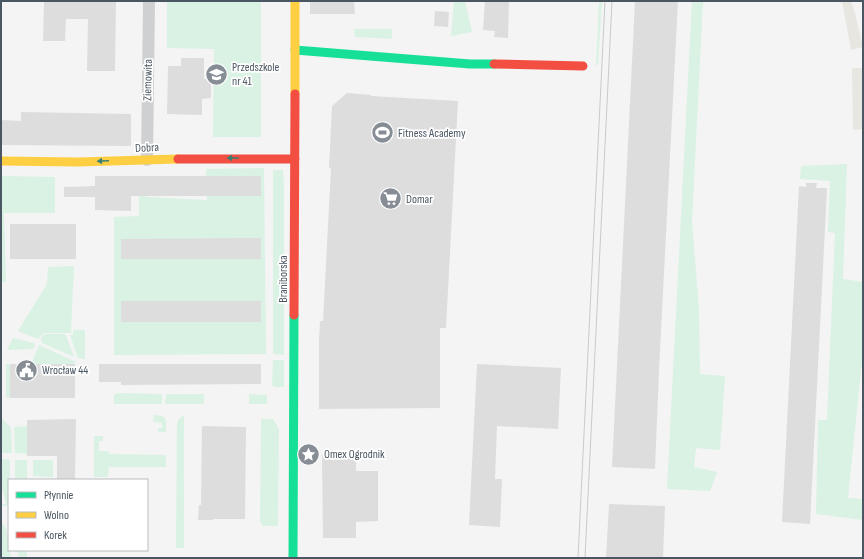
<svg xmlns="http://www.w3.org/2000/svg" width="864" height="559" font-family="'Sofia Sans Condensed',sans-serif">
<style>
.green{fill:#d9f2e3}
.sand{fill:#e7e6e1}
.building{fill:#ddddde}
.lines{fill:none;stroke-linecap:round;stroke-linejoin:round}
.street{stroke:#ced0d2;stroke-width:12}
.fast{stroke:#16e098;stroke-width:9}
.slow{stroke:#ffcf43;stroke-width:9}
.jam{stroke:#f24e42;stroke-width:9}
.tram{stroke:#c9cacc;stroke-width:1}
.oneway{fill:#3a7f72}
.labels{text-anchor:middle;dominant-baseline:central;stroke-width:3.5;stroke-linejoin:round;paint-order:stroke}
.poi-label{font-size:12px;fill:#4a5661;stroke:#fff;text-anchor:start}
.street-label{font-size:12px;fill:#4a5661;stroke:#fff}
</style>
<rect width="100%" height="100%" fill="#f4f4f4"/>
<path class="green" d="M167,1H261V137H213L214,49L167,48Z
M454,1H465L472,32L451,36Z
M599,1H602L598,65H596Z
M692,1H703L692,222L699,309L700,374L725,376L720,450L696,448L694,467L717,472L710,491L667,489Z
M354,29H390L392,30V39L355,37Z
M847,164L843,279L863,282V351L848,498L863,499V520L816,514L818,420H827L835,233L828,232L830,181L800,179L801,166Z
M264,168L266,354L114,355V217L139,216V176H147L146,197L207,200L206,169Z
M273,170H283L284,184V355L273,354Z
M1,176L55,177V213H4L6,282H1Z
M74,266L71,333H44L38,339L18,331L47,284L48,267Z
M73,330H85V359L78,358L70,335H73Z
M45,334H63L66,335L74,357L42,343L41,338Z
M13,338L34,343L35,345L33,349L7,350Z
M39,345L76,362L75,364H31Z
M274,360H284V387H275L272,385L273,361Z
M6,364H10V398L6,397Z
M117,393L162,394V404H114V395Z
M166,394H204V404H165Z
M249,394L267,395V404H249Z
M154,415C168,415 166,420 166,432H158V428H162V423L153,422Z
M184,415V548H176L177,423L179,419Z
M1,418L11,427L12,453H1Z
M261,419H273L279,429L278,526H263L260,521Z
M27,426V454L15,453L14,427Z
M94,436H103V441H99V451H108L109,454L166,455V467H109L108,477H94Z
M1,459L10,460L9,505L1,506V504H6L1,484Z
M15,460H27V480H15Z
M33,460H53V477L33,476Z
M1,521L6,528L11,558H2Z
M18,550H27V558H19Z"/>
<path class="sand" d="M842,1H851L855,13L863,47L851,50Z
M852,68H863V129L853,130Z"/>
<path class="building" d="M44,1H116L115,71H87L88,19H66L65,41H43Z
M310,1H354L355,14H310Z
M485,1H509L508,38L494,37L495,31L483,30Z
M635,1H678L659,370L655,469L612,467Z
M435,11L449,12L448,27L434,26Z
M181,58H204V79H211V98L202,99V115L167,114L168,66H181Z
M347,93L371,95V96L458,101L446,328H440V408L319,409V341L320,321H323L331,168H329L332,106Z
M21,112L131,114V146L1,145V120L21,121Z
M95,176H261V196H131V211L95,210V197H64V187L95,186Z
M806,183H817L816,188H827L810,524L782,522L799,186L806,187Z
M10,224H76V259H10Z
M248,238H261V259H121V239Z
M121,301H261V322H121Z
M10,364H75V398H10Z
M99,364H261V384L121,385V382H99Z
M477,364L561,368L558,429L497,426L495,479H502L500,527L469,525Z
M76,419L75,480H57V456H27V420Z
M202,426L246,427L245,519H213V520H198L199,505H201Z
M322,455H356V471H378V521L356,522V538H323Z
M609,504L665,506L663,558H606Z"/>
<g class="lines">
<path class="street" d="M147,160L149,1"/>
<path class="fast" d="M295,50L470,64H494
M293,558L294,315"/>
<path class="slow" d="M295,94V1
M1,161L78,162L178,159"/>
<path class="jam" d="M494,64L583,66
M178,159H295
M294,315L295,94"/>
<path class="tram" d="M578,558L605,1
M585,558L612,1"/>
</g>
<defs><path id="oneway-solid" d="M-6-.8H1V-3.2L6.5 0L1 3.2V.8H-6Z"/></defs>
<g class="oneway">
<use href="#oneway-solid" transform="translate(233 158) rotate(180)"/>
<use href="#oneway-solid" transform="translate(103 161) rotate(178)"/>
</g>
<defs>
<symbol id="school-disc" viewBox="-11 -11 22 22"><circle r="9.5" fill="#868d94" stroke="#fff"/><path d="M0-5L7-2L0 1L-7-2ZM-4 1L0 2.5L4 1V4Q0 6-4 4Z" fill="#fff"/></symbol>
<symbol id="stadium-disc" viewBox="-11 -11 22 22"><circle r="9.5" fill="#868d94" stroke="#fff"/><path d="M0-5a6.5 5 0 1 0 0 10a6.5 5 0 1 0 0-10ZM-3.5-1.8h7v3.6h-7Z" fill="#fff"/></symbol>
<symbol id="supermarket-disc" viewBox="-11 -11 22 22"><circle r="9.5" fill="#868d94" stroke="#fff"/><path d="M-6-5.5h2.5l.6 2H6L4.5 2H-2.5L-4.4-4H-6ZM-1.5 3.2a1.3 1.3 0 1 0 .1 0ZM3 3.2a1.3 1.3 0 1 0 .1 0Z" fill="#fff"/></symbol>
<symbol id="civic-disc" viewBox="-11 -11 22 22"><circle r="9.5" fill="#868d94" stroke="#fff"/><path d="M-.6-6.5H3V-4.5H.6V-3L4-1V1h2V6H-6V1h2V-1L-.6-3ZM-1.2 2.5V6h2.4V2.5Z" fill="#fff"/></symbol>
<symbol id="sight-disc" viewBox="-11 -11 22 22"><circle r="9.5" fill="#868d94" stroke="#fff"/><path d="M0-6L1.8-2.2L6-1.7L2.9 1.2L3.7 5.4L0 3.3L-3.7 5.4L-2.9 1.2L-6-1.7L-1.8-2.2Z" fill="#fff"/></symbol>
</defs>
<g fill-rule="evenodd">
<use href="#school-disc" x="204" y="62" width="25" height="25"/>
<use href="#stadium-disc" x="370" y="120" width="25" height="25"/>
<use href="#supermarket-disc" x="378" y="186" width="25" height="25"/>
<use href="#civic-disc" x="14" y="358" width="25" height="25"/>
<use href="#sight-disc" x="296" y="442" width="25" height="25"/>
</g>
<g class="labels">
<g class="poi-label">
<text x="232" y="67">Przedszkole<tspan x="232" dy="14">nr 41</tspan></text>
<text x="398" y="133">Fitness Academy</text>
<text x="406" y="199">Domar</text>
<text x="42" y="370">Wrocław 44</text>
<text x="324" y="454">Omex Ogrodnik</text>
</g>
<g class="street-label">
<text transform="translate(148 80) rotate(-89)">Ziemowita</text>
<text transform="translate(147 148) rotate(-3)">Dobra</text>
<text transform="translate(283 279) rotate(-90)">Braniborska</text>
</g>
</g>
<rect width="864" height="559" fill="none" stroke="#4a5661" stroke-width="4"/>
<rect x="8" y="479" width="140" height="72" fill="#ffffff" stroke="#b7bbc0"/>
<rect x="16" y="492" width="20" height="6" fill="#16e098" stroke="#b7bbc0"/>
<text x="44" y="499" font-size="12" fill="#4a5661">Płynnie</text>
<rect x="16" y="512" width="20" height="6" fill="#ffcf43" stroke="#b7bbc0"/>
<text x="44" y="519" font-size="12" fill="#4a5661">Wolno</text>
<rect x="16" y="532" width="20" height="6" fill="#f24e42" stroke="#b7bbc0"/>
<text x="44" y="539" font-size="12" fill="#4a5661">Korek</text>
</svg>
